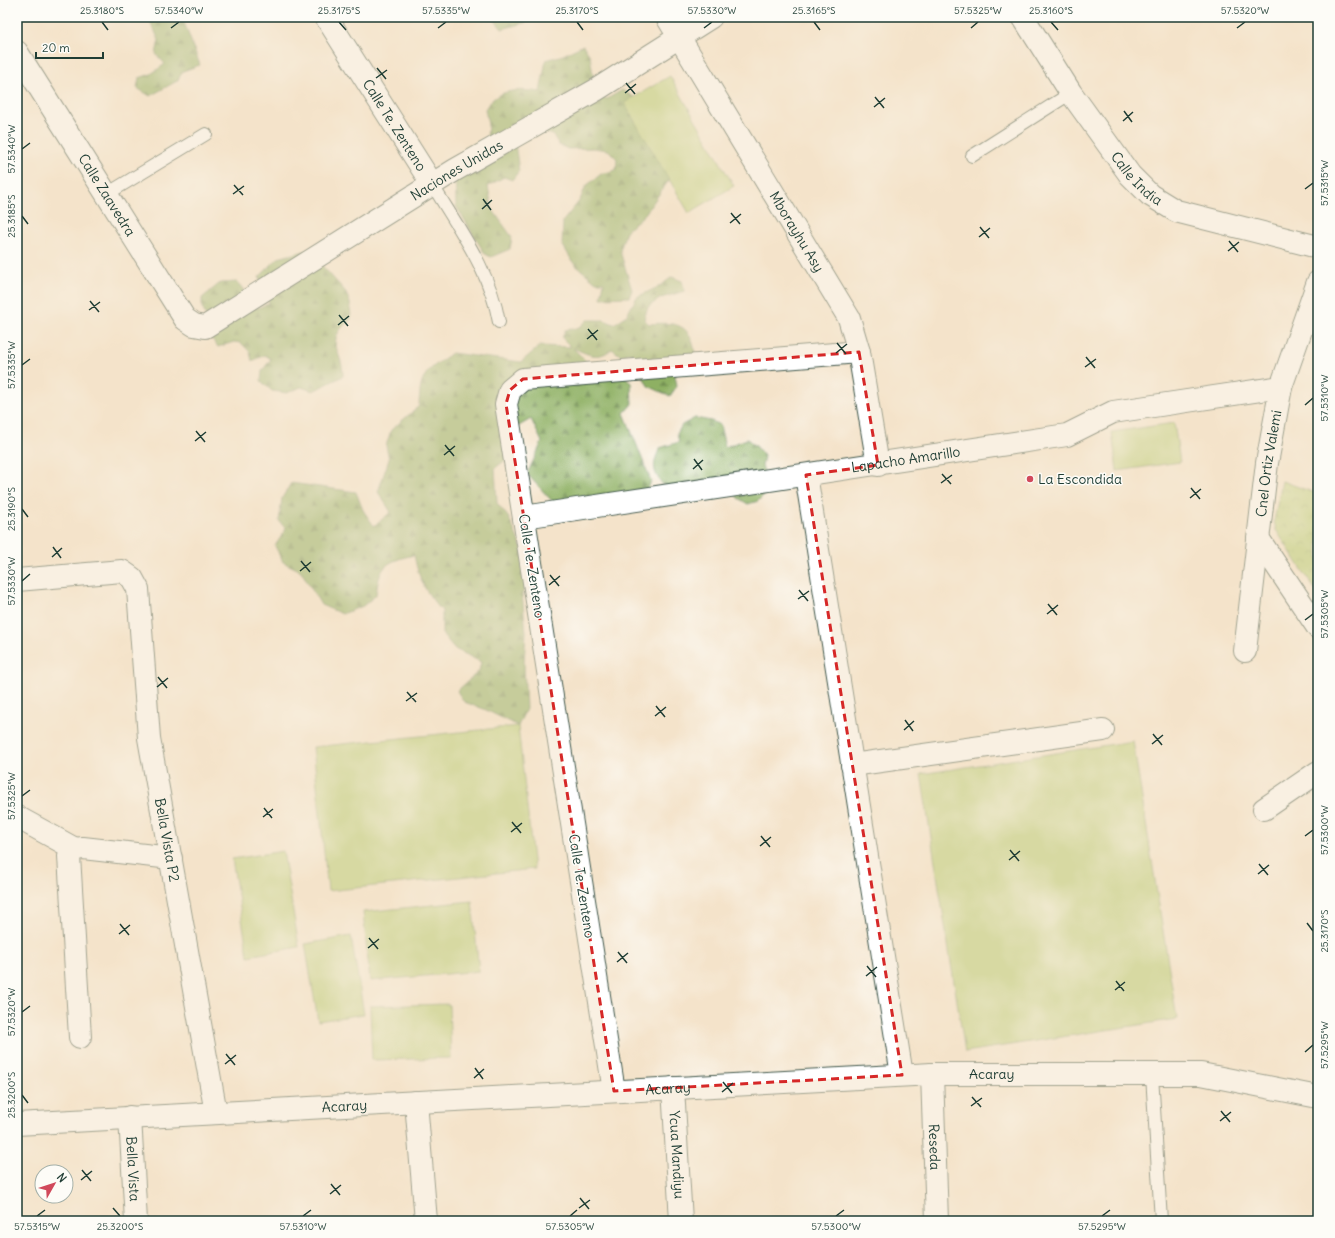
<svg xmlns="http://www.w3.org/2000/svg" width="1335" height="1238" font-family="Delius,sans-serif">
<style>
.forest{fill:url(#forest-firs);stroke:#56764c}
.park{fill:url(#park-crowns);stroke:#698452}
.pitch{fill:#b3cc71;stroke:#698452}
.lines{fill:none;stroke-linecap:round;stroke-linejoin:round}
.lane-casing{stroke:#3f564a;stroke-width:14}
.street-casing{stroke:#3f564a;stroke-width:24}
.lane{stroke:#fff;stroke-width:12}
.street{stroke:#fff;stroke-width:22}
.marked{fill:none;stroke:#d62828;stroke-width:3;stroke-dasharray:8 5;stroke-linejoin:round}
.ticks{fill:none;stroke:#1f3d34;stroke-width:1.5}
.poi-dot{fill:#d1495b;stroke:#fdfcf7;stroke-width:1.5}
.labels{text-anchor:middle;dominant-baseline:central;stroke-width:3;stroke-linejoin:round;paint-order:stroke}
.street-label{font-size:14px;fill:#1f3d34;stroke:#fdfcf7}
.poi-label{font-size:14px;fill:#1f3d34;stroke:#fdfcf7;text-anchor:start}
.neatline{fill:none;stroke:#1f3d34;stroke-width:1.5}
.ticks-label{font-size:10px;text-anchor:middle;fill:#1f3d34}
</style>
<defs>
<pattern id="forest-firs" width="22" height="20" patternUnits="userSpaceOnUse"><rect width="22" height="20" fill="#8eb063"/><path d="M5 1l3.5 6h-7zM16 11l3.5 6h-7z" fill="#739052"/></pattern>
<pattern id="park-crowns" width="20" height="18" patternUnits="userSpaceOnUse"><rect width="20" height="18" fill="#b3cc71"/><path d="M2 6a3 3 0 1 1 6 0M12 15a3 3 0 1 1 6 0" fill="none" stroke="#91a75e"/></pattern>
</defs>
<rect width="100%" height="100%" fill="#fdfcf7"/>
<filter id="ink" filterUnits="userSpaceOnUse"><feTurbulence type="fractalNoise" baseFrequency=".025" numOctaves="2"/><feDisplacementMap in="SourceGraphic" scale="8" xChannelSelector="R" yChannelSelector="G"/><feConvolveMatrix kernelMatrix="1 2 1 2 8 2 1 2 1" color-interpolation-filters="sRGB"/></filter>
<filter id="wash" filterUnits="userSpaceOnUse"><feTurbulence type="fractalNoise" baseFrequency=".012" numOctaves="4" result="noise"/><feDisplacementMap in="SourceGraphic" scale="16" xChannelSelector="R" yChannelSelector="G"/><feGaussianBlur stdDeviation="0.9" result="paint"/><feColorMatrix in="noise" values="0 0 0 0 0 0 0 0 0 0 0 0 0 0 0 0 0 1.4 0 .05"/><feComposite in="paint" operator="in"/></filter>
<g filter="url(#wash)">
<rect width="100%" height="100%" fill="#f4e3ca"/>
<path class="forest" d="M148,17H182L200,65L183,71L177,81L150,96L137,88L139,78L151,74L165,64L156,54L159,40Z
M492,17H534L531,21L502,29Z
M583,45L590,56L596,95L607,99L622,90L634,97L672,156L669,180L645,214L626,231L620,251L632,290L629,297L601,298L604,282H596L574,264L562,244L563,221L580,200L586,186L601,174L616,170L617,159L608,150L593,148L568,149L559,145L553,135L536,130L515,143L519,171L512,180L504,177L488,186L492,209L512,237L510,249L491,257L485,254L456,206L455,170L466,150L487,138L488,125L485,109C497,88 519,89 540,92L546,60L563,55Z
M304,251L315,258L345,291L350,303L351,319C322,343 343,349 343,376L313,391L301,387L287,393L272,391L261,381L262,371L271,359L265,355L252,361L250,352L241,343L234,342L218,347L211,338L213,328L202,308V298L220,283L237,282L243,289L247,308H258L269,303L259,277L278,258Z
M672,277L682,281L685,291L661,298L648,307L644,319L649,324C681,321 692,326 696,359L675,375L677,386L670,396L648,386C643,374 633,366 630,353L621,356L612,349C597,361 588,354 573,348L594,369L621,371L631,383L632,404L624,413L651,481L644,499L597,506L577,496L553,502L527,474L542,442L531,419L512,430L515,453L495,468L497,503L509,518L534,577L522,594L526,632L524,663L526,709L518,726L484,709L464,702L457,691L479,671L481,662L455,649L442,634V611C425,592 419,580 414,555C384,562 380,566 376,595L363,606L342,614L321,605L301,571L283,562L275,546L286,529L279,521L282,498L291,483L356,492L363,510L374,526L391,512L378,492L389,459L386,446L391,430L419,406C420,372 426,372 452,353L521,362L540,346L571,347L562,338L565,330L579,328L587,320H604L614,324L626,316L637,297L660,286Z
M695,418L711,421L720,425L725,447L747,439L757,447L764,456L762,466L768,481L764,495L758,501L748,504L738,498L732,490L668,491C654,474 650,468 660,448L679,442L677,434L682,425Z"/>
<path class="park" d="M1282,481L1318,494V594L1276,530L1274,521Z"/>
<path class="pitch" d="M670,76L734,186L689,213L624,103Z
M1174,423L1180,462L1117,471L1112,432Z
M518,726L534,869L328,891L313,747Z
M1133,741L1177,1019L965,1052L921,774Z
M283,851L299,947L248,956L232,859Z
M472,901L479,971L370,981L363,912Z
M351,936L364,1014L318,1021L305,944Z
M449,1004L451,1058L372,1060L370,1006Z"/>
</g>
<g filter="url(#ink)">
<g class="lines">
<defs>
<path id="lane" d="M972,156L1071,93
M432,184C458,228 490,270 499,322
M107,194L206,134
M1152,1075L1161,1221"/>
<g id="street">
<path id="s1" d="M326,17L432,184"/>
<path id="s2" d="M667,17L849,318L859,352L878,465"/>
<path id="s3" d="M1023,17L1071,93L1130,175L1150,195L1176,211L1318,247"/>
<path id="s4" d="M17,52L185,319L194,325L205,327L455,170L596,90L711,17"/>
<path d="M806,475L902,1075"/>
<path id="s5" d="M524,517L1067,435L1113,412L1281,387"/>
<path d="M1258,538L1318,628"/>
<path id="s6" d="M17,580L122,571L132,578L138,589L149,738L216,1113"/>
<path id="s7" d="M1245,651L1267,463L1281,387L1318,282"/>
<path d="M852,765L1103,730"/>
<path d="M1264,809L1318,772"/>
<path d="M17,817L75,849"/>
<path d="M80,1037L69,856L75,849L83,848L171,858"/>
<path id="s8" d="M932,1074L937,1221"/>
<path id="s9" d="M673,1088L681,1221"/>
<path d="M614,1091L506,404L510,390L523,379L859,352"/>
<path d="M416,1102L426,1221"/>
<path id="s10" d="M130,1117L136,1221"/>
<path id="s11" d="M17,1124L932,1074H1201L1318,1097"/>
</g>
</defs>
<use href="#lane" class="lane-casing"/>
<use href="#street" class="street-casing"/>
<use href="#lane" class="lane"/>
<use href="#street" class="street"/>
</g>
</g>
<path d="M0 0H1335V1238H0ZM859,352L878,465L806,475L902,1075L614,1091L506,404L510,390L523,379Z" fill="#f4e3ca" fill-opacity=".55" fill-rule="evenodd"/>
<path class="marked" d="M859,352L878,465L806,475L902,1075L614,1091L506,404L510,390L523,379Z"/>
<path class="ticks" d="M102,22L108,30M339,22L346,30M577,22L583,30M814,22L820,30M1051,22L1058,30M171,28L179,22M438,28L446,22M704,28L712,22M971,28L978,22M1237,28L1245,22M377,68L386,79M376,78L387,70M626,83L635,94M625,93L636,84M875,97L884,108M874,107L885,98M1124,111L1132,122M1123,121L1133,112M22,149L30,143M234,185L243,195M1305,189L1313,183M233,194L244,186M483,199L491,210M482,209L492,200M731,213L740,224M22,216L28,224M730,223L741,214M980,227L989,238M979,237L990,228M1229,241L1238,252M1228,251L1239,242M90,301L99,312M89,310L100,302M339,315L348,326M338,325L349,316M588,329L597,340M587,339L598,330M837,343L846,354M836,353L847,344M1086,357L1095,368M22,365L30,359M1085,367L1096,359M1305,405L1313,398M196,431L205,442M195,441L206,432M445,445L454,456M444,455L455,446M694,459L702,470M693,469L703,460M942,474L951,484M941,483L952,475M1191,488L1200,499M1190,498L1201,489M22,509L28,517M53,547L61,558M52,557L62,548M301,561L310,572M300,571L311,562M550,575L559,586M22,581L30,574M549,585L560,576M799,590L808,601M798,599L809,591M1048,604L1057,615M1047,614L1058,605M1305,620L1313,614M158,677L167,688M157,687L168,678M407,692L416,702M406,701L417,693M656,706L665,717M655,716L666,707M905,720L913,731M904,730L914,721M1153,734L1162,745M1152,744L1163,735M22,796L30,790M264,808L272,818M263,817L273,809M512,822L521,833M511,832L522,823M761,836L770,847M1305,836L1313,830M760,846L771,837M1010,850L1019,861M1009,860L1020,851M1259,864L1268,875M1258,874L1269,865M1307,923L1313,931M120,924L129,935M119,934L130,925M369,938L378,949M368,948L379,939M618,952L627,963M617,962L628,953M867,966L876,977M866,976L877,967M1116,981L1124,991M1115,990L1125,982M22,1012L30,1006M1305,1052L1313,1045M226,1054L235,1065M225,1064L236,1055M475,1068L483,1079M474,1078L484,1069M723,1082L732,1093M722,1092L733,1083M22,1095L28,1103M972,1097L981,1107M971,1106L982,1098M1221,1111L1230,1122M1220,1121L1231,1112M82,1170L91,1181M81,1180L92,1171M331,1184L340,1195M330,1194L341,1185M580,1198L589,1209M113,1208L120,1216M579,1208L590,1200M37,1216L45,1210M303,1216L311,1210M570,1216L577,1210M836,1216L844,1210M1102,1216L1110,1210"/>
<circle class="poi-dot" cx="1030" cy="479" r="4"/>
<g class="labels">
<g class="street-label">
<text stroke="none"><textPath href="#s1" startOffset="128">Calle Te. Zenteno</textPath></text>
<text stroke="none"><textPath href="#s4" startOffset="634">Naciones Unidas</textPath></text>
<text stroke="none"><textPath href="#s3" startOffset="198">Calle India</textPath></text>
<text stroke="none"><textPath href="#s4" startOffset="169">Calle Zaavedra</textPath></text>
<text stroke="none"><textPath href="#s2" startOffset="251">Mborayhu Asy</textPath></text>
<text stroke="none"><textPath href="#s5" startOffset="386">Lapacho Amarillo</textPath></text>
<text stroke="none"><textPath href="#s7" startOffset="189">Cnel Ortiz Valemi</textPath></text>
<text transform="translate(532 566) rotate(81)">Calle Te. Zenteno</text>
<text stroke="none"><textPath href="#s6" startOffset="383">Bella Vista P2</textPath></text>
<text transform="translate(582 886) rotate(81)">Calle Te. Zenteno</text>
<text stroke="none"><textPath href="#s11" startOffset="976">Acaray</textPath></text>
<text stroke="none"><textPath href="#s11" startOffset="652">Acaray</textPath></text>
<text stroke="none"><textPath href="#s11" startOffset="328">Acaray</textPath></text>
<text stroke="none"><textPath href="#s8" startOffset="73">Reseda</textPath></text>
<text stroke="none"><textPath href="#s9" startOffset="67">Ycua Mandiyu</textPath></text>
<text stroke="none"><textPath href="#s10" startOffset="52">Bella Vista</textPath></text>
</g>
<g class="poi-label">
<text x="1038" y="479">La Escondida</text>
</g>
</g>
<rect width="1335" height="1238" fill="none" stroke="#fdfcf7" stroke-width="44"/>
<g transform="translate(54 1184) rotate(51)"><circle r="19" fill="#fdfcf7" stroke="#a4b0a9"/>
<path d="M0-3L7 15L0 10L-7 15Z" fill="#d1495b"/>
<text y="-6" font-size="11" font-weight="bold" text-anchor="middle" fill="#1f3d34">N</text>
</g>
<path d="M36 52v6h67v-6" fill="none" stroke="#1f3d34" stroke-width="2"/>
<text x="42" y="52" font-size="12" fill="#1f3d34" stroke="#fdfcf7" stroke-width="3" paint-order="stroke">20 m</text>
<rect x="22" y="22" width="1291" height="1194" class="neatline"/>
<g class="ticks-label">
<text x="102" y="14">25.3180°S</text>
<text x="179" y="14">57.5340°W</text>
<text x="339" y="14">25.3175°S</text>
<text x="446" y="14">57.5335°W</text>
<text x="577" y="14">25.3170°S</text>
<text x="712" y="14">57.5330°W</text>
<text x="814" y="14">25.3165°S</text>
<text x="978" y="14">57.5325°W</text>
<text x="1051" y="14">25.3160°S</text>
<text x="1245" y="14">57.5320°W</text>
<text transform="translate(11 149) rotate(-90)" y="4">57.5340°W</text>
<text transform="translate(1324 183) rotate(-90)" y="4">57.5315°W</text>
<text transform="translate(11 216) rotate(-90)" y="4">25.3185°S</text>
<text transform="translate(11 365) rotate(-90)" y="4">57.5335°W</text>
<text transform="translate(1324 398) rotate(-90)" y="4">57.5310°W</text>
<text transform="translate(11 509) rotate(-90)" y="4">25.3190°S</text>
<text transform="translate(11 581) rotate(-90)" y="4">57.5330°W</text>
<text transform="translate(1324 614) rotate(-90)" y="4">57.5305°W</text>
<text transform="translate(11 796) rotate(-90)" y="4">57.5325°W</text>
<text transform="translate(1324 830) rotate(-90)" y="4">57.5300°W</text>
<text transform="translate(1324 931) rotate(-90)" y="4">25.3170°S</text>
<text transform="translate(11 1012) rotate(-90)" y="4">57.5320°W</text>
<text transform="translate(1324 1045) rotate(-90)" y="4">57.5295°W</text>
<text transform="translate(11 1095) rotate(-90)" y="4">25.3200°S</text>
<text x="37" y="1230">57.5315°W</text>
<text x="120" y="1230">25.3200°S</text>
<text x="303" y="1230">57.5310°W</text>
<text x="570" y="1230">57.5305°W</text>
<text x="836" y="1230">57.5300°W</text>
<text x="1102" y="1230">57.5295°W</text>
</g>
</svg>
